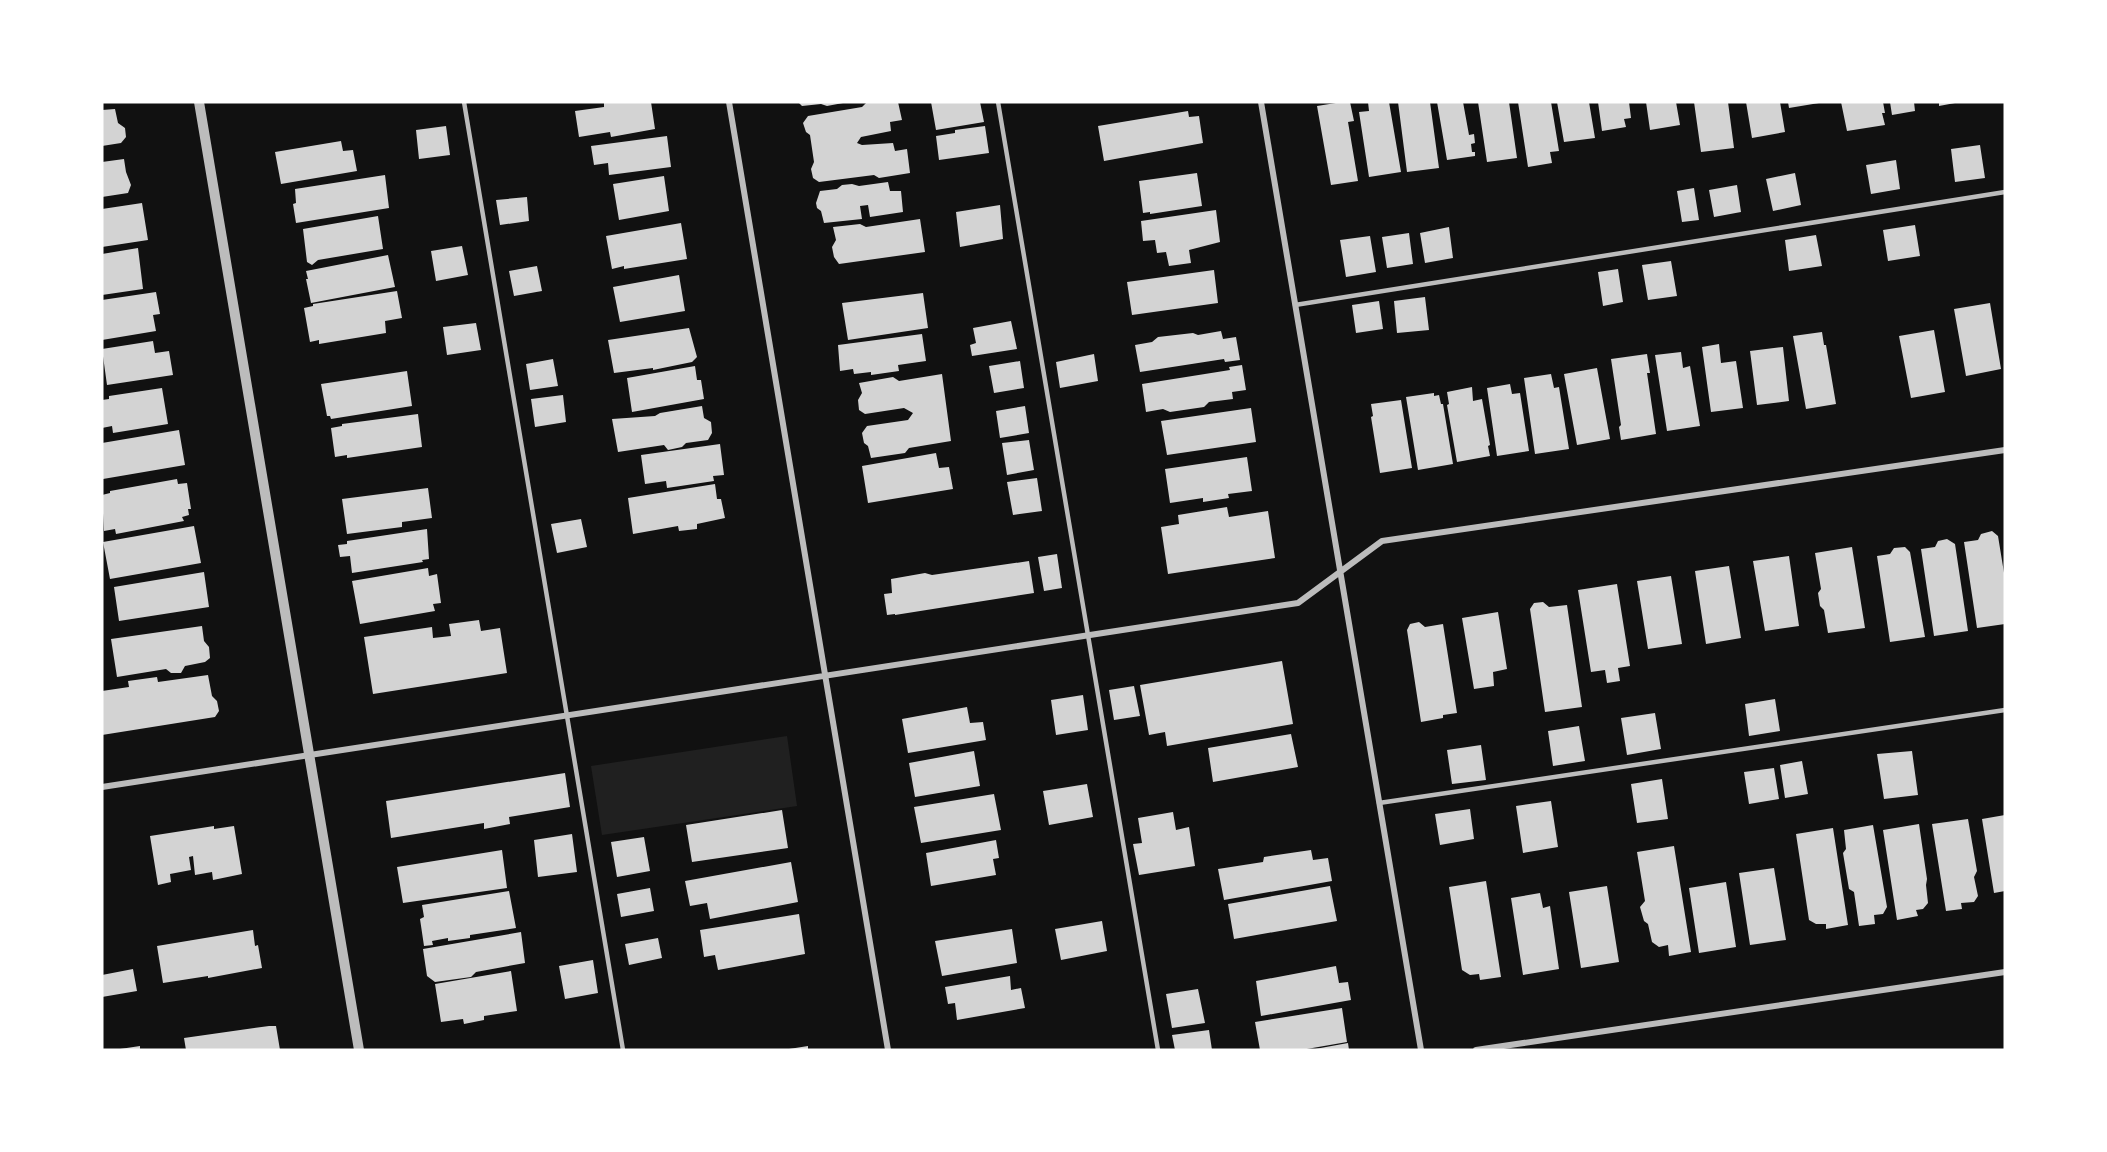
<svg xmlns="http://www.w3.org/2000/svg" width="2107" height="1152" font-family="Helvetica,sans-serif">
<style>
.green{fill:#202020}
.building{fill:#d3d3d3}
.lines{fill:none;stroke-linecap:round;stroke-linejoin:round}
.service{stroke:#bcbcbc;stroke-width:4.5}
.minor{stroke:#bcbcbc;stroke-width:6}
.tertiary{stroke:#bcbcbc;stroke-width:10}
</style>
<rect width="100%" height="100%" fill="#111"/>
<path class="green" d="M787,736L797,806L602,835L591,766Z"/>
<path class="building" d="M604,102H651L655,129L611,137L610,132L579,137L575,111L604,107Z
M798,102H843V103L827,106L821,104L802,106Z
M867,102H898L902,120L890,122L891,131L861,137L857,143L862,145L893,143L895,151L907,149L910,173L879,178L874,175L819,182L813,178L811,169L814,162L810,135L806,132L803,123L808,116L862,107Z
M931,102H980L984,122L936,130Z
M1342,102H1350L1354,121L1348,122L1358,181L1331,185L1317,106Z
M1368,102H1389L1401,172L1369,177L1359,112L1369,111Z
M1398,102H1430L1439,168L1407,172Z
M1437,102H1463L1469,135L1474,134L1475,143L1471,144L1472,152H1475V156L1447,160Z
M1478,102H1509L1517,158L1487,162Z
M1518,102H1551L1559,151L1550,152L1552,163L1528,167Z
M1557,102H1589L1595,138L1564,142Z
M1598,102H1629L1631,118L1624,119L1626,127L1602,131Z
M1646,102H1676L1680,125L1650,130Z
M1694,102H1728L1734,148L1701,152Z
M1746,102H1780L1785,132L1752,138Z
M1788,102H1818L1819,103L1789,108Z
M1841,102H1883L1885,113H1882L1885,125L1847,131Z
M1890,102H1914L1915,111L1892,115Z
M1939,102H1955V103L1939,106Z
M115,109L118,123L125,128L126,137L121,143L102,146V110Z
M1188,111L1189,117L1199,116L1203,143L1104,161L1098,126Z
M446,126L450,155L419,159L416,130Z
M985,126L989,153L939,160L936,136L955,133V130Z
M667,136L671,167L609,175L608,163L594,165L591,146Z
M341,141L343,151L353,150L357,171L281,184L275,152Z
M1980,145L1985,178L1955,182L1951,149Z
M124,159L126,172L131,185L128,193L102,197V162Z
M1896,160L1900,189L1871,194L1866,165Z
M1197,173L1202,206L1150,214V212L1143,213L1139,181Z
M1795,173L1801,205L1773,211L1766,179Z
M385,175L389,208L296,223L293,204L296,203L295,189Z
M664,176L669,211L619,220L613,184Z
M888,182L890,191H901L903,212L870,217L868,205L860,206L862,219L824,223L821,211L817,208L816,203L820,191L837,189L842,185L852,184L859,186Z
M1737,185L1741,212L1714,217L1709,190Z
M1694,188L1699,220L1682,222L1677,191Z
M527,197L529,221L500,225L496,200Z
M142,203L148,240L102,247V209Z
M1000,205L1003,239L960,247L956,212Z
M1216,210L1220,242L1189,250L1191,263L1169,266L1166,252L1157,253L1155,240L1143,241L1141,221Z
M378,216L383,249L318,260L312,265L307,262L303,229Z
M920,219L925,252L839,264L834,257L832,247L836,240L833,227L860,224L866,227Z
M681,223L687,259L624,269V266L612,269L606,236Z
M1915,225L1920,256L1888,261L1883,230Z
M1449,227L1453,258L1425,263L1420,233Z
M1409,233L1413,264L1387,268L1382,237Z
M1816,235L1822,266L1789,271L1785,240Z
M1370,236L1376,272L1346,277L1340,240Z
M462,246L468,275L436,281L431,251Z
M138,248L143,289L102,295V254Z
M388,255L395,287L311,303L306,279H308L306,271Z
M1671,261L1677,296L1648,300L1642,265Z
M537,266L542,291L514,296L509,271Z
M1618,269L1623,302L1603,306L1598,272Z
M1214,270L1218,303L1132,315L1127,282Z
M679,275L685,311L620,322L613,287Z
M397,291L402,318L385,321L386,333L319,344V340L310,342L304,308L313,306V304Z
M156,292L160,314L153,315L156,331L102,340V300Z
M923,293L928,328L848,340L842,303Z
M1425,297L1429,330L1397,333L1394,301Z
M1379,301L1383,329L1356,333L1352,305Z
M1990,303L2001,369L1966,376L1954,309Z
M1011,321L1017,349L972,356L970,345L976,343L973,328Z
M476,323L481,350L447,355L443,327Z
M689,328L697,357L692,362L653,370V368L614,373L608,340Z
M1934,330L1945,392L1911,398L1899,336Z
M1221,331L1223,339L1236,337L1240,360L1225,362L1224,359L1140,372L1135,345L1152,342L1158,337L1193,333L1198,335Z
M1822,332L1824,345H1826L1836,404L1806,409L1793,336Z
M922,334L926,361L898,365L899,371L871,375V372L854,374L853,369L840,371L838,345Z
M153,341L155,353L169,351L173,375L107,385L102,349Z
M1719,344L1721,363L1736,361L1743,408L1711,412L1702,347Z
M1783,347L1789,401L1757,405L1750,351Z
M1681,352L1683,368L1690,366L1700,426L1667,431L1655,355Z
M1094,354L1098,381L1060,388L1056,362Z
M1647,354L1650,373H1647L1656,434L1621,440L1619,427L1621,425L1611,359Z
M553,359L558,386L530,390L526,364Z
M1020,361L1024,388L994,393L989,366Z
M1242,365L1246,390L1232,392L1233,399L1209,402L1204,407L1170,412L1163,409L1146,412L1142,384L1230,370L1229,367Z
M695,366L697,380H701L704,399L632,412L627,378Z
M1597,368L1610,439L1577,445L1564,374Z
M407,371L412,406L331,419L330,416H327L321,384Z
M942,374L951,441L909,448L905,453L871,458L868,446L864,443L862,433L867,426L908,420L913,413L904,408L865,414L859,410L858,400L862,393L859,383L893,377L899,381Z
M1551,374L1554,388L1559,387L1569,449L1535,454L1524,378Z
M1510,384L1512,394L1520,393L1529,451L1497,456L1487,388Z
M1472,387L1473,401L1482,399L1490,445L1488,446L1490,456L1457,462L1447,405L1449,404L1447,392Z
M162,388L168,424L113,433L112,426L102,428V400L109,399V396Z
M1434,393V396L1439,395L1441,404H1443L1453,464L1418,470L1406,397Z
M563,395L566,422L535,427L531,399Z
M1401,400L1412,468L1380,473L1371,417L1373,416L1371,404Z
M702,406L704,418L711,422L712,433L708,440L686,443L682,447L668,450L664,445L618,452L612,419L655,416L660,413Z
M1025,406L1029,433L1000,438L996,411Z
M1251,408L1256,442L1167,455L1161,421Z
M418,414L422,447L347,458V455L335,457L331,428L342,426V424Z
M179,430L185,465L103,479L102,443Z
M1029,440L1034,470L1007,475L1002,443Z
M720,444L724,475L713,476L714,481L667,488L666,481L645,484L641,455Z
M936,453L939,468L949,467L953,489L868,503L862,466Z
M1247,457L1252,491L1228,494L1229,498L1203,502V498L1170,503L1165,469Z
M1037,478L1042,511L1013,515L1007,482Z
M177,479L178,484L187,483L191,509H188L189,515L182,517L184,521L116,534L115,529L104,531L102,495L110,493V491Z
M715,484L717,499H721L725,518L697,524V529L679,531L678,526L633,534L628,498Z
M428,488L432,518L402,522V527L347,534L342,499Z
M1227,507L1229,517L1268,511L1275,558L1168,574L1161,527L1179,524L1178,515Z
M581,519L587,547L557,553L551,524Z
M194,526L201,563L110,579L103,542Z
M427,529L429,559L422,560L423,562L352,573L350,556L340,557L338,545L347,544V541Z
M1992,531L1998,536L2005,579V624L1977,628L1964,542L1978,540L1981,534Z
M1947,539L1955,544L1968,631L1934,636L1921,549L1935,547L1938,541Z
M1852,547L1865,628L1828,633L1824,610L1820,606L1818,593L1821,589L1815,553Z
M1905,547L1910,552L1925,637L1890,642L1877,556L1890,554L1894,548Z
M1057,554L1062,588L1044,591L1038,557Z
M1789,556L1799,626L1765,631L1753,561Z
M1029,561L1034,593L895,615V614L887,615L884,594L892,593L891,579L925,573L932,575Z
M1729,566L1741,638L1706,644L1695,571Z
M428,568L429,576L437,574L441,603L433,604L435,611L360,624L352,581Z
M204,572L209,607L119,621L114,587Z
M1671,576L1682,644L1648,649L1637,581Z
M1617,584L1630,666L1618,668L1620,681L1607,683L1605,670L1591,672L1578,590Z
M1543,602L1549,607L1567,605L1582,707L1545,712L1530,609L1534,603Z
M1498,612L1507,669L1493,672L1494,686L1474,689L1462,618Z
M479,620L481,631L500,628L507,673L373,694L364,637L432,627L433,638L451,636L449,624Z
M1419,622L1425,627L1443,624L1457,713L1443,715V718L1421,722L1407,630L1410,624Z
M202,626L204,641L209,647L210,658L205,662L185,666L181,673H171L166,669L117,677L111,639Z
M1282,661L1293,724L1167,746L1165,732L1149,735L1140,685Z
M208,675L212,696L217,701L219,711L215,717L102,735V691L129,687L128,681L157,677L158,682Z
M1134,686L1140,716L1114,720L1109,690Z
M1083,695L1088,730L1056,735L1051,700Z
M1775,699L1780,731L1749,736L1745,704Z
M967,707L970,723L983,722L986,740L908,753L902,719Z
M1655,713L1661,749L1627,755L1621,718Z
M1579,726L1585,761L1553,766L1548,731Z
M1291,734L1298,767L1213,782L1208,748Z
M1481,745L1486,780L1452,784L1447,750Z
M974,751L980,786L915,797L909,763Z
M1912,751L1918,795L1884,799L1877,754Z
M1802,761L1808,794L1785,798L1780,765Z
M1774,768L1779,799L1749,804L1744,772Z
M565,773L570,807L509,817L510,824L484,829V823L391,838L386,801Z
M1662,779L1668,819L1637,823L1631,784Z
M1087,784L1093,817L1049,825L1043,791Z
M994,794L1001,830L921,843L914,807Z
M1551,801L1558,847L1523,853L1516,806Z
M1470,809L1474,839L1440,845L1435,814Z
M782,810L788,848L692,862L686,825Z
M1173,812L1176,830L1189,827L1195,866L1139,875L1133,844L1142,843L1138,818Z
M2005,815V891L1994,893L1982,819Z
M1968,819L1977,871L1974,877L1978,896L1974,902L1961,903L1962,909L1946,911L1932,824Z
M1919,824L1927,879L1926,885L1928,903L1923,909L1916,910L1918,916L1897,920L1883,830Z
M1873,825L1887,907L1883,914L1874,915L1875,924L1859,926L1854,892L1849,889L1843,853L1846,849L1844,830Z
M214,826V829L234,826L242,874L213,880L212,872L195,875L193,856L189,857L191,870L170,874L171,882L158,885L150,836Z
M1833,828L1848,925L1826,929V924H1816L1809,920L1796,834Z
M572,834L577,872L538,877L534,840Z
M644,837L650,871L617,877L611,842Z
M996,840L999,858L993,859L996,875L931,886L926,853Z
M1674,846L1691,952L1669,956L1668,945L1659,947L1652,942L1648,924L1644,921L1640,907L1645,901L1637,852Z
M502,850L507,888L403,903L397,867Z
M1311,850L1313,860L1328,858L1332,881L1224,900L1218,869L1263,862L1264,857Z
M791,862L798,902L710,919L707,903L690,906L685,881Z
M1774,868L1786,940L1750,945L1739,873Z
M1486,881L1501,977L1480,980L1479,974L1470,975L1462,970L1449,887Z
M1726,882L1736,947L1699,953L1689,888Z
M1330,886L1337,921L1234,939L1228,904Z
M1607,886L1619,962L1581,968L1569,892Z
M650,888L654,911L621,917L617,894Z
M509,891L516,928L470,935V938L448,941V938L432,941L433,945L424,946L420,919L424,917L422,905Z
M1540,893L1543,908L1550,906L1559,969L1523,975L1511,898Z
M799,914L805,954L718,970L715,955L704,957L700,930Z
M1102,921L1107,951L1061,960L1055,929Z
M1012,929L1017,963L942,976L935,941Z
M253,930L255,946L258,945L262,968L208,978V976L163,983L157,946Z
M521,932L525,963L476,972L471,977L435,982L427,976L423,949Z
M658,938L662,958L629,965L625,944Z
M593,960L598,993L565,999L559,966Z
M1336,966L1339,983L1348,982L1351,1000L1261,1016L1256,981Z
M133,969L137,991L102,997V975Z
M511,971L517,1011L484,1016V1020L464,1024L463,1019L441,1022L435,984Z
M1010,976L1011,990L1021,988L1025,1008L957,1020L955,1003L948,1004L945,987Z
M1198,989L1205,1023L1172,1028L1166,994Z
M1342,1008L1347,1042L1301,1050H1260L1255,1022Z
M269,1026H276L280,1050H186L184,1038Z
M1209,1030L1212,1050H1175L1172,1035Z
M1348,1043L1349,1050H1315V1049Z
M140,1046V1050H120V1049Z
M808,1046V1050H789V1049Z"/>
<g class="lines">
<path class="service" d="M464,102L623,1050
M998,102L1158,1050
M1295,305L2005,192
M1379,803L2005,710"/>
<path class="minor" d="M729,102L888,1050
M1261,102L1421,1050
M102,787L1298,603L1382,541L2005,450
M1476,1050L2005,972"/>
<path class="tertiary" d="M199,102L359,1050"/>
</g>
<rect width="2107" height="1152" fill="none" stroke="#ffffff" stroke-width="207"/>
</svg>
